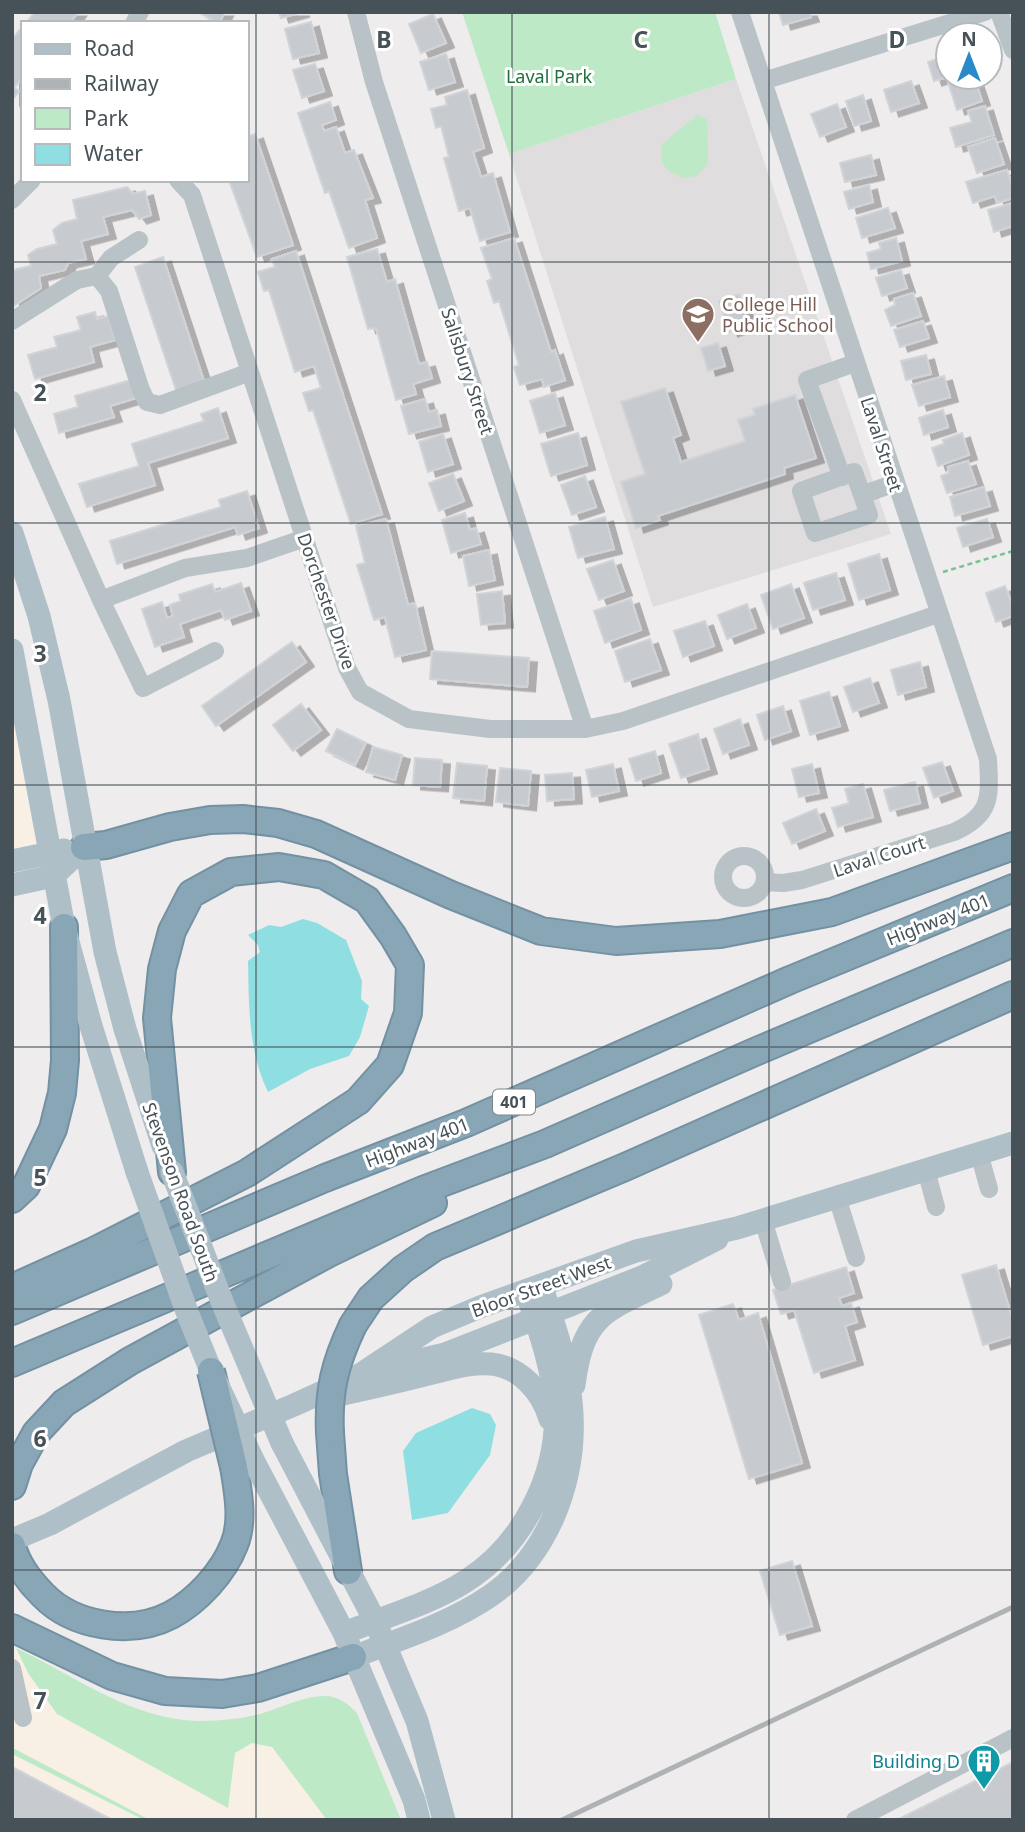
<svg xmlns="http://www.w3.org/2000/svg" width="1025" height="1832" font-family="'Noto Sans',sans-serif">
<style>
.commercial{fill:#f9f0e5}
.education{fill:#dfdddd}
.green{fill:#bde9c7}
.water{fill:#8edee2}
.building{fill:#c7cace;stroke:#d0d3d7;stroke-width:2;filter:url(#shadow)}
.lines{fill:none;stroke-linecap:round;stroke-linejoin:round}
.highway-casing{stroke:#7391a2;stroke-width:30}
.path{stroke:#79c392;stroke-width:2.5;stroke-dasharray:5 3.5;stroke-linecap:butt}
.minor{stroke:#b8c2c7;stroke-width:18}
.major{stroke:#aebfc8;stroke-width:23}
.highway{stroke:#88a6b6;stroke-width:26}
.rail{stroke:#aeb2b5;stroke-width:5}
.highway-bridge-casing{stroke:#7391a2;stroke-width:30;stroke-linecap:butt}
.major-bridge{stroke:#aebfc8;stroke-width:23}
.highway-bridge{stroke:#88a6b6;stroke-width:26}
.grid{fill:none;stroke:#465257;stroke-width:2;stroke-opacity:0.55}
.labels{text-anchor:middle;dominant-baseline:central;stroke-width:6;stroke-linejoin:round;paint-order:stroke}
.shield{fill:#fff;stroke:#7e8689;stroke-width:2}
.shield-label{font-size:16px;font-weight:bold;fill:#465257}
.park-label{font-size:18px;fill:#1f703a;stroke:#fff}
.education-label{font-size:18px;fill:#785e54;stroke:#fff;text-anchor:start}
.street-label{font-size:18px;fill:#465257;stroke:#fff}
.culture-label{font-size:18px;fill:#0d838f;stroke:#fff;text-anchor:end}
.grid-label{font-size:23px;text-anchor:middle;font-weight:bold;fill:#465257;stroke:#fff;stroke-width:6;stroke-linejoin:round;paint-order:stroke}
</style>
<defs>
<filter id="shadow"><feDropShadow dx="8" dy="4.5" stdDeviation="0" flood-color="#0004"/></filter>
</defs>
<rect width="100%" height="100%" fill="#eeecec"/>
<path class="commercial" d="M12,682L46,850L12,860Z
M12,1646L40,1659L86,1687L123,1704L166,1718L198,1721L231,1720L323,1696L342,1701L350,1705L357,1713L401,1820H12Z"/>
<path class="education" d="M736,79L891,534L653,607L509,154Z"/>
<path class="green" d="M462,12H715L736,79L509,154Z
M697,115L707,119L708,164L697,176L682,178L667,170L661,160V145Z
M16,1648C76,1676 129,1719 199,1721C220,1721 242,1719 263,1713C282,1707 305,1696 325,1696C338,1696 349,1704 357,1713L401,1820H327L272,1747L252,1743L235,1753L228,1808L57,1714L28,1673Z
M12,1748L15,1749L150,1820H144L12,1754Z"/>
<path class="water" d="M303,919L317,923L346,940L362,981L361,999L369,1006L360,1037L349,1056L310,1069L268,1092C248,1051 249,1005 248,961L260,952L258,945L248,935L269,925L281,927Z
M472,1408L490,1414L496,1425L490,1455L448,1513L412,1520L403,1451L416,1433Z"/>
<path class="building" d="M35,12H78L70,23H26Z
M198,12H225L219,23Z
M279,12H302L281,18Z
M779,12H809L811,17L783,25Z
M433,14L446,43L421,53L409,24Z
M311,22L319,53L293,59L285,29Z
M23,26V77L14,88L19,91L12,100V39Z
M446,54L455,82L429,90L420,62Z
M948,55V77L934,81L928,62Z
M315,64L324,91L302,98L293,70Z
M966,77H974L982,101L957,110L948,82Z
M911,81L919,103L891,112L884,90Z
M467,90L484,148L473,152L481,177L493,173L510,232L480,241L470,208L459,211L444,158L449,157L441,126L436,128L431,109L447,105L445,97Z
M863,95L871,121L854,126L846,101Z
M330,102L336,120L322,125L324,131L336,127L345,153L354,150L373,198L365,200L377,238L349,248L329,191L325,193L298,113Z
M837,104L846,127L820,137L811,114Z
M985,106L994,135L956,147L950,128L972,122L968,111Z
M255,134L293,245L257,257L229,180H247V137Z
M995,138L1004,164L977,173L968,147Z
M871,155L876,175L845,182L840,163Z
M1007,170L1013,188V198L997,203L995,196L973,203L966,182Z
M869,185L873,202L849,209L844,192Z
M127,187L133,194L145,191L151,215L139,219L132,210L103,217L108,234L81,241L86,259L68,263L65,270L39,276L41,288L12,307V273L17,269L31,266L28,255L37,249L57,244L53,230L62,223L77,219L73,200Z
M1013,203V226L994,232L988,210Z
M888,208L895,228L862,238L856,218Z
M514,238L551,352L555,350L565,380L544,387L542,379L520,385L514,367L519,365L499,301L494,303L487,281L492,279L481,248Z
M896,238L902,261L871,269L867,253L881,249L879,243Z
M377,249L387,282L395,279L419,364L427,362L432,378L413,384L416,394L396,400L376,328L368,329L347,257Z
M296,251L382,514L351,524L313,410L309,411L303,393L321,388L314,366L295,372L269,290L264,291L258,272L275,267L272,259Z
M163,257L206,387L178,396L135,267Z
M901,270L907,288L882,296L876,278Z
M913,293L921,316L891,326L885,310L895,305L894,299Z
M739,294L749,325L730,332L719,301Z
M95,312L97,319L108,316L115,340L90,347L94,362L35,379L28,355L57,347L54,337L81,330L77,317Z
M923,321L929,338L900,347L894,330Z
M718,343L725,366L708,371L701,348Z
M926,355L931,374L906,380L901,361Z
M944,376L950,397L919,406L912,385Z
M131,380L136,398L110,406L114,417L59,433L54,414L78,407L75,396Z
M665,388L681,435L673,438L681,462L745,441L738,420L755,415L753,409L795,395L816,458L784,468L785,474L658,516L660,520L636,528L621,482L645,474L621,402Z
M555,393L565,425L540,433L530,401Z
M425,399L429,412L437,410L441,426L409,434L401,406Z
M218,408L228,438L148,463L155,485L87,507L79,484L139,466L132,444L204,421L201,414Z
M943,410L948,427L924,435L919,418Z
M578,433L587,465L551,476L541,444Z
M962,433L969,455L938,466L932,448L944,444L943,440Z
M443,434L453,464L428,472L419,442Z
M968,461L976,484L947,493L941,476L949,473L948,467Z
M453,474L464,501L439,511L429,483Z
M585,476L596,507L572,515L561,485Z
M984,487L990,506L955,516L950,497Z
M247,491L259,528L238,535L235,527L117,564L110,541L221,507L219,500Z
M465,513L470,530L476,528L481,544L451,553L442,520Z
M605,517L614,549L578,558L569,527Z
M386,519L408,605L415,603L426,650L395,657L385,617L374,620L357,565L365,563L356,526Z
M987,519L993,537L963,547L957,528Z
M489,550L495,580L469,586L463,556Z
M879,554L890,590L859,600L848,564Z
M613,560L624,591L599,600L587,569Z
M836,573L845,600L813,610L804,583Z
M241,583L251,611L225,620L221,610L180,624L184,637L155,647L142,609L162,602L167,618L173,616L170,605L181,601L179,595L212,584L215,592Z
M791,584L804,618L773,629L761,595Z
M1005,586L1013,606V616L996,622L986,593Z
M502,591L505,623L481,625L477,594Z
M631,599L641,630L605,643L594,611Z
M747,604L756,628L727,639L718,615Z
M705,621L714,646L683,657L674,631Z
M650,639L661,670L625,682L615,651Z
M292,642L306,662L216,726L202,706Z
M432,651L529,658L527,687L430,679Z
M920,662L926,687L898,695L891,670Z
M870,678L879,703L853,712L844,687Z
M829,692L840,726L810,735L800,701Z
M301,704L321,730L293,751L273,725Z
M783,706L791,731L765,740L757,715Z
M740,719L749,745L723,754L714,729Z
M337,729L366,743L355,765L326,751Z
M698,734L709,769L681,778L669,744Z
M373,747L402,755L395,780L366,772Z
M655,751L661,773L636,781L629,759Z
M415,758L442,760L440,787L413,785Z
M942,762L953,791L934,798L923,768Z
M457,763L487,766L484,801L453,798Z
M613,764L619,791L592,797L586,770Z
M812,764L819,793L799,797L792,769Z
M500,768L531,771L528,806L496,802Z
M572,773L574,799L547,801L545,775Z
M915,782L920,803L890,811L884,790Z
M863,784L873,817L838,827L832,808L849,803L845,789Z
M816,809L825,831L792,844L783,823Z
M996,1265L1013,1321V1336L983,1345L962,1275Z
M846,1267L854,1293L839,1298L842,1306L851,1303L857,1322L845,1326L855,1360L814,1373L794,1310L781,1314L773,1290Z
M733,1304L739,1320L758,1313L802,1463L749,1479L699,1315Z
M792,1561L812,1626L780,1635L760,1571Z
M1013,1762V1820H897Z
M12,1767L112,1820H14Z"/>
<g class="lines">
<defs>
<path id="highway" d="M84,847L106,845L170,827L210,820L243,819L278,823L316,834L451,895L541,931L616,941L720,934L832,912L1013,846
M12,1199L26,1186L53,1129L62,1093L65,1060L64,927
M12,1288L92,1252L247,1173L358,1101L390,1065L408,1013L410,965L393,936L367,900L324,875L279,867L231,872L191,894L172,931L162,969L157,1018L172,1172
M12,1311L325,1178L466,1123L790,980L1013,888
M353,1325L371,1298L403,1269L435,1247L625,1167L1013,995
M12,1363L423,1190L545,1144L757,1051L1013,943
M330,1433L333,1474L348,1571
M12,1486L19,1464L36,1433L64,1403L130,1361L266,1287L329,1253L433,1203
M12,1546C17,1566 29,1581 43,1595C73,1626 131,1636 171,1615C197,1601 223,1573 234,1545C244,1522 238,1491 234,1467
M12,1628L112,1676L165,1691L222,1694L258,1688L353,1657"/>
</defs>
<use href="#highway" class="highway-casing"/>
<path class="path" d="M943,572L1013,551"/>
<path class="minor" d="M356,12L374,82L585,729
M740,12L988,759C990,797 992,815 954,832L802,880L783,883L765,882
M999,12L1013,50
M134,23L140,12
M763,81L985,12
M178,180L192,195L347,668L360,692L409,719L490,729H585L623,721L938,614
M12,200L32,180
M97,276L111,258L139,240
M12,321L77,280L97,276L109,291L141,390L147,402L160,405L250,372
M12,400L101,600L185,568L247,558L305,538
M854,472L869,515L815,533L801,491Z
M842,477L807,380L855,363
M862,495L895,483
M101,600L143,688L215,651
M723 877a21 21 0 1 1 42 0a21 21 0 1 1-42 0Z
M979,1153L989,1189
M926,1170L936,1207
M837,1197L856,1258
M763,1220L782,1282
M12,1668L23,1718
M855,1820L1013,1738"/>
<path class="major" d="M12,533L39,616L59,700L105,952L125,1029L163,1146
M12,650L64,927L91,1026L137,1172
M12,861L64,850
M12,885L53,876L84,847
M374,1371L445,1354L642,1277L717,1239
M574,1385C583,1316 603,1312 661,1284
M338,1395C370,1388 401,1381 432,1373C451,1369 471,1362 491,1364C521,1367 542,1392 550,1419
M282,1443L375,1621L417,1721L444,1820
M252,1458L344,1633L414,1800L419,1820
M12,1540L50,1524L186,1451L294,1405L358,1376L432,1327L480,1307L636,1251L737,1228L1013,1143
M344,1633C384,1617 430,1604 466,1581C524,1544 560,1472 555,1404C552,1365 538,1327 526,1291
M353,1657C400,1639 449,1624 490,1596C518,1577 539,1549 553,1518C589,1435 569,1367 541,1285"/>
<use href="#highway" class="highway"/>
<path class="rail" d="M562,1820L1013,1607"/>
<defs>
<path id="highway-bridge" d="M211,1371L234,1467
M330,1433C328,1391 335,1363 353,1325"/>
</defs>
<use href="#highway-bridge" class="highway-bridge-casing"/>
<path class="major-bridge" d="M137,1172L187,1312L211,1371L252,1458
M172,1172L223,1304L282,1443"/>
<use href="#highway-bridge" class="highway-bridge"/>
</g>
<path class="grid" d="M256,12V1820M512,12V1820M769,12V1820M12,262H1013M12,523H1013M12,785H1013M12,1047H1013M12,1309H1013M12,1570H1013"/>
<defs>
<symbol id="school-pin" viewBox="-11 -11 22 30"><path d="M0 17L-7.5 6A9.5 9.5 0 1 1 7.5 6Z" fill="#8d6e63" stroke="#fff"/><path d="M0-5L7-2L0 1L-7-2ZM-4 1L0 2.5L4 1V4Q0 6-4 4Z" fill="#fff"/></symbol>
<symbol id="building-pin" viewBox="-11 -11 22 30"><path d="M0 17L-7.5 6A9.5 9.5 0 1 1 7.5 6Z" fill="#0f9aa8" stroke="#fff"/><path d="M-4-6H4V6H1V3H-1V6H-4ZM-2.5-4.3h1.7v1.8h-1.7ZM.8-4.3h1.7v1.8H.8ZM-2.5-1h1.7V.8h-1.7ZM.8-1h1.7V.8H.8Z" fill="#fff"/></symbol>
</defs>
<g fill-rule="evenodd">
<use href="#school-pin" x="679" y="295" width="38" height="52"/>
<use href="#building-pin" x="965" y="1742" width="38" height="52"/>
</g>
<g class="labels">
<rect class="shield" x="493" y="1089.5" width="42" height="25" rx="5"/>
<g class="shield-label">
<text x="514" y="1102">401</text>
</g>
<g class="park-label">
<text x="549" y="76">Laval Park</text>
</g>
<g class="education-label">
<text x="722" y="304">College Hill<tspan x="722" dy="21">Public School</tspan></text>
</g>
<g class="street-label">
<text transform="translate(468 371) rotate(72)">Salisbury Street</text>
<text transform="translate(882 444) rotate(72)">Laval Street</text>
<text transform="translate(327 601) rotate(71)">Dorchester Drive</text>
<text transform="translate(879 856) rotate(-18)">Laval Court</text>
<text transform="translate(938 919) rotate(-22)">Highway 401</text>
<text transform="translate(417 1142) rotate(-21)">Highway 401</text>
<text transform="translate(181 1192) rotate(70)">Stevenson Road South</text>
<text transform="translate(541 1286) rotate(-20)">Bloor Street West</text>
</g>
<g class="culture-label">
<text x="960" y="1761">Building D</text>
</g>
</g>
<g class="grid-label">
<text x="384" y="48">B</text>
<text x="641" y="48">C</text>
<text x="897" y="48">D</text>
<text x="40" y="401">2</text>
<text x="40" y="662">3</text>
<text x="40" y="924">4</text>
<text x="40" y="1186">5</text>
<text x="40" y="1447">6</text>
<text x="40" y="1709">7</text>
</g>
<rect width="1025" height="1832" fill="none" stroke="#465257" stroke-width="28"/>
<rect x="21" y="21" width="228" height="161" fill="#ffffff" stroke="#b5babc" stroke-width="2"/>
<rect x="35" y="44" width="35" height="10" fill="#aebfc8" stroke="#b5babc" stroke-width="2"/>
<text x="84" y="56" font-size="21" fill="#465257">Road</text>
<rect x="35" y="79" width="35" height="10" fill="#aeb2b5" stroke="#b5babc" stroke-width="2"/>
<text x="84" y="91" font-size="21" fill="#465257">Railway</text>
<rect x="35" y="108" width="35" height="21" fill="#bde9c7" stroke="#b5babc" stroke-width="2"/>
<text x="84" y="126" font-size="21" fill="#465257">Park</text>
<rect x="35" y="144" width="35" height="21" fill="#8edee2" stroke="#b5babc" stroke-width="2"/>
<text x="84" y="161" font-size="21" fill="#465257">Water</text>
<g transform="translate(969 56)"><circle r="33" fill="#ffffff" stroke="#b5babc" stroke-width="2"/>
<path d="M0-5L12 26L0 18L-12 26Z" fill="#2a8ac9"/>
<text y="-10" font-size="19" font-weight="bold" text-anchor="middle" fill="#465257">N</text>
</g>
</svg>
